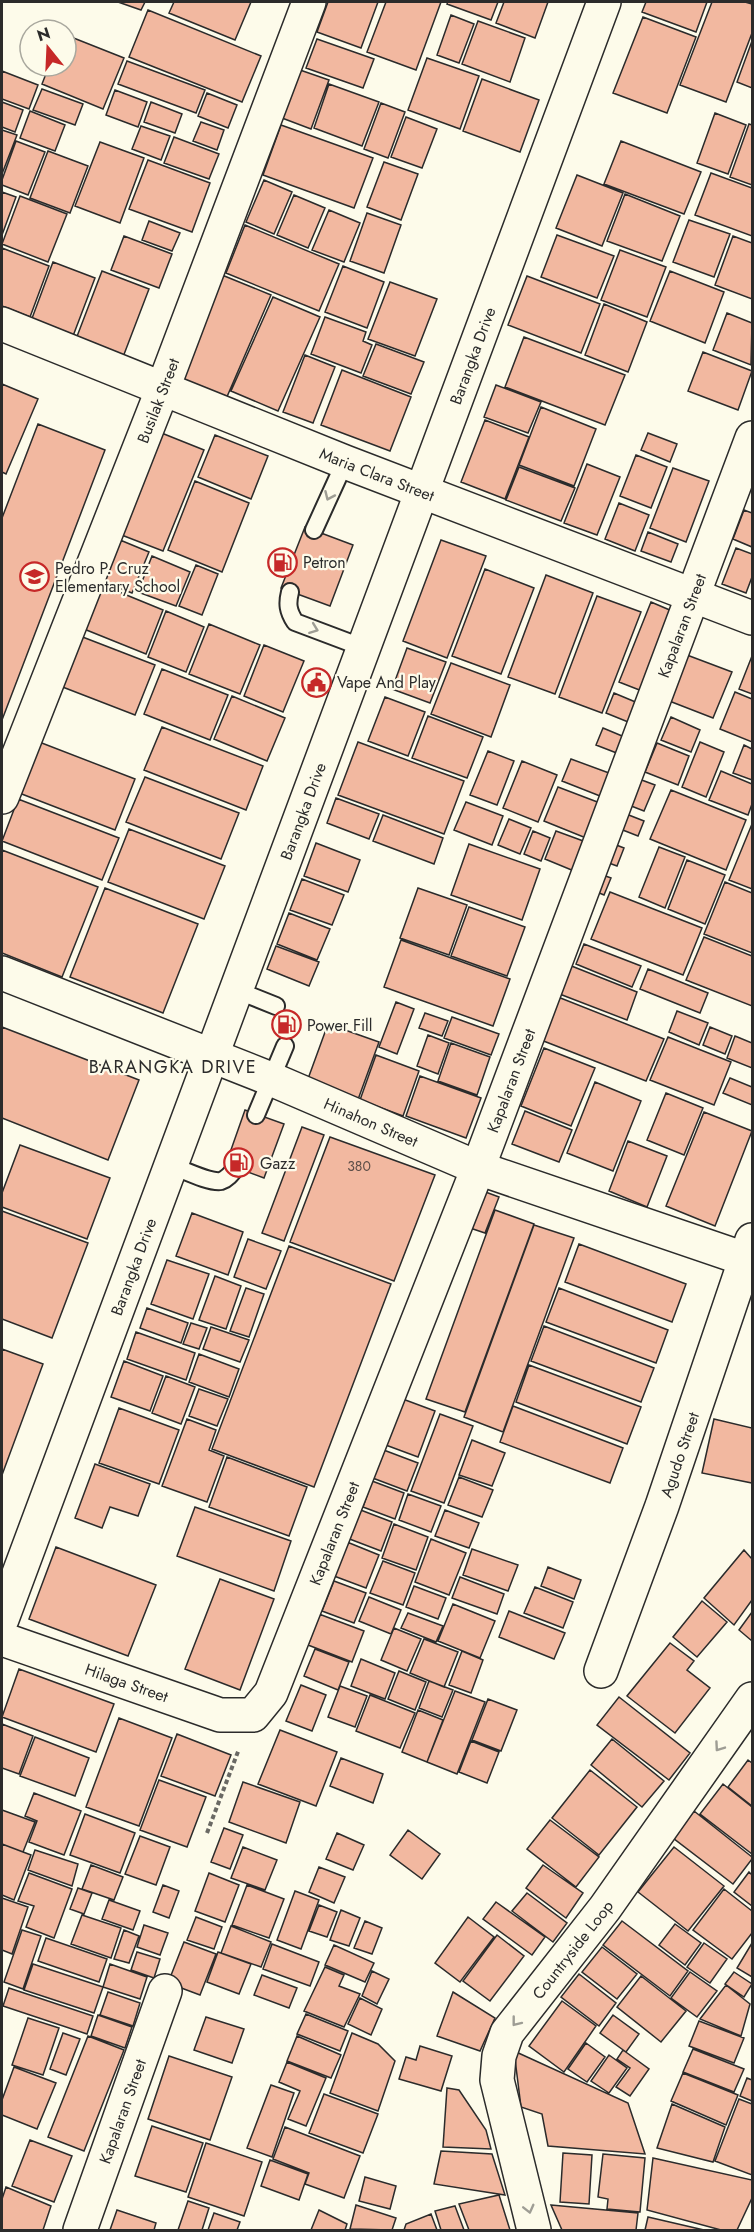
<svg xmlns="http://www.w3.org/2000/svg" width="754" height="2232" font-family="Jost,sans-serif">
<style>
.building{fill:#f2b8a0;stroke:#2b2b2b;stroke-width:1.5}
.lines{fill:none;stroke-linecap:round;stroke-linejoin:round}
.lane-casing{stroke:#2b2b2b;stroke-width:20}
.street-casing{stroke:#2b2b2b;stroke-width:36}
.secondary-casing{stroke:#2b2b2b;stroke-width:36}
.path{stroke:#6a6964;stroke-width:4;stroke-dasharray:4.5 3;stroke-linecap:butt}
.lane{stroke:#fdfbea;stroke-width:16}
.street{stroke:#fdfbea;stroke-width:33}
.secondary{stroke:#fdfbea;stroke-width:33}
.oneway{stroke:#9e9d94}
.labels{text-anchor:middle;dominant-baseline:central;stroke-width:4.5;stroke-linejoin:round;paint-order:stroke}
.number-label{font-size:14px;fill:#5d4e48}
.street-label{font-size:16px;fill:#2b2b2b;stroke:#fdfbea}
.poi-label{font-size:16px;fill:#2b2b2b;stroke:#fdfbea;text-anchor:start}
.neighbourhood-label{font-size:18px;letter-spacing:1.5px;fill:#2b2b2b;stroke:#fdfbea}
</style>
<rect width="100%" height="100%" fill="#fdfbea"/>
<path class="building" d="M118,2H145L141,10Z
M174,2H251L235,40L169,13Z
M328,2H378L361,48L317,32Z
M386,2H441L416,70L367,52Z
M448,2H498L491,20L447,4Z
M504,2H548L535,38L496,23Z
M646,2H707L696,32L642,12Z
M712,2H745L752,4V33L726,102L680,85Z
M148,10L261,56L242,102L129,57Z
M451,15L474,24L459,63L437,55Z
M643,17L696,37L667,113L613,93Z
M478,21L525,38L510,82L462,64Z
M66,35L124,58L103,109L42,84L49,66H66Z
M317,39L374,59L363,88L306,68Z
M752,41V88L737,82Z
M427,58L479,76L460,129L408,110Z
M127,61L205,90L196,113L118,84Z
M300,70L329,80L311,129L282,118Z
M2,71L38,85L29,109L2,99Z
M482,79L539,100L520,152L463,131Z
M329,84L379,102L362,146L314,128Z
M42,89L83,104L75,125L33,110Z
M115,90L147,102L138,127L106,115Z
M207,93L237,105L228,128L198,116Z
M2,102L23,110L15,132L2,127Z
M151,102L182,114L175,133L144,122Z
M381,103L405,112L388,158L364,149Z
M30,111L65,125L55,151L20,138Z
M715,113L746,125L728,174L697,163Z
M406,117L437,129L422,168L391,157Z
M201,122L224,130L217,150L193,141Z
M749,124L752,125V185L730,177Z
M281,125L373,158L354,208L263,175Z
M141,126L170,136L161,160L132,149Z
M2,130L17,135L2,174Z
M174,137L219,154L209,179L164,163Z
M16,141L45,152L28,195L2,185V180Z
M621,141L701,172L684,214L604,184Z
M100,142L144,158L120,223L75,206Z
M48,151L88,166L70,213L30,198Z
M148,160L210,183L192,232L129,209Z
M384,162L418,174L401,220L367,207Z
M711,173L752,188V236L695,215Z
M577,175L623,193L602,246L556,228Z
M264,180L292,192L274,234L246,222Z
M2,192L16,197L2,235Z
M625,194L680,216L662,261L607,241Z
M294,195L325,208L308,248L277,235Z
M20,196L67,214L48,262L2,244Z
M329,210L360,223L344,262L312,250Z
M367,213L401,225L384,273L350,261Z
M689,220L730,234L714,277L673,262Z
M149,221L180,233L172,251L142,240Z
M245,225L339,264L319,311L226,273Z
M557,235L614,256L597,298L541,277Z
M124,236L172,254L159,288L111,270Z
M733,236L752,243V299L715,285Z
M2,248L49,266L30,317L2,306Z
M620,250L666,267L647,317L601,300Z
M53,262L95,278L73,336L31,321Z
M343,266L384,282L367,328L325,312Z
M102,271L149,289L123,357L76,339Z
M670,271L724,292L705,343L650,321Z
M222,275L271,295L226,399L176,379Z
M527,276L600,304L581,353L508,325Z
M390,282L437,299L415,356L368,339Z
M273,297L320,317L278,411L231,391Z
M604,304L647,322L628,372L585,355Z
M727,313L752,323L751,365L713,350Z
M325,317L366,332L363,341L372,345L361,373L311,354Z
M524,337L625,375L605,425L505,387Z
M376,344L424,362L411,394L363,376Z
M703,352L752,371L738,410L688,391Z
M305,355L335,367L313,423L283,412Z
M342,370L411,397L390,451L321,425Z
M2,384L38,399L6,474L2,472Z
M496,385L541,402L528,433L484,417Z
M541,407L596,429L574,486L519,465Z
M485,420L529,437L505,499L461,482Z
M38,424L105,450L2,720V518Z
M159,432L204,450L163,551L119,534Z
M648,433L677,444L670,462L641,450Z
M215,435L268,456L251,499L198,477Z
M636,455L667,467L651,508L620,496Z
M587,464L620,477L597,535L564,523Z
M519,467L575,488L561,521L506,500Z
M673,468L709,481L686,542L650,528Z
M195,481L249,503L222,572L168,550Z
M619,503L649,515L635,551L605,539Z
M744,510L752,513V547L733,539Z
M305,527L353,545L330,606L281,588Z
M648,532L678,544L671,562L641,551Z
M120,540L149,552L132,593L104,582Z
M441,540L486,556L447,658L403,641Z
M736,548L752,554V577L746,593L722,584Z
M152,556L190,572L176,606L138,592Z
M196,565L218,574L202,615L179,606Z
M485,569L534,588L501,674L452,656Z
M546,575L593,593L555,694L508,677Z
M102,585L163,610L146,654L84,629Z
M597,596L641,612L602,713L559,697Z
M651,602L679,614L642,691L619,682Z
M166,611L204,627L186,672L148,657Z
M209,624L260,645L240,694L189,674Z
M80,636L155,665L135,715L60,686Z
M264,645L304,661L283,712L244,696Z
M407,648L446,662L430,703L392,689Z
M679,652L732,672L713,718L659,697Z
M752,656V694L739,689Z
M451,663L510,685L491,737L431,714Z
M162,669L228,695L210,740L144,714Z
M735,692L752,699V742L720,729Z
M614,693L645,706L638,726L606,713Z
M232,696L285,718L267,761L214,739Z
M385,697L425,712L408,756L368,741Z
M428,716L483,737L467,778L412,758Z
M671,717L700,730L691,752L661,740Z
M162,727L263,766L246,810L144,770Z
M603,728L634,741L627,757L596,745Z
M34,740L135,779L115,830L14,791Z
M358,742L464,781L444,834L338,795Z
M700,742L724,752L706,797L682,787Z
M657,743L689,756L678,785L645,772Z
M744,745L752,749V780L733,773Z
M488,751L514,761L497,805L470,795Z
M571,759L609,773L600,796L562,781Z
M522,761L557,775L538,822L503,808Z
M721,771L752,784V804L748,815L709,800Z
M631,776L655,785L644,811L621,802Z
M145,777L239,813L221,859L126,822Z
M558,787L600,803L586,838L544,821Z
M671,790L746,820L726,870L650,839Z
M336,798L379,814L369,839L327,823Z
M18,799L119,838L102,880L2,841Z
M466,802L503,816L492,845L454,830Z
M616,810L644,821L638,836L610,825Z
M383,815L443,838L434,864L373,841Z
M509,819L531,828L520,854L498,845Z
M752,824V889L729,880Z
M129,829L225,866L204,919L108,882Z
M533,831L550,838L541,861L524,854Z
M556,831L586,842L574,871L545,859Z
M606,841L624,848L617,866L598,859Z
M316,843L360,860L348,892L304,876Z
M469,844L540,869L522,920L451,895Z
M659,847L685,857L665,908L639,897Z
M2,850L98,887L62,977L2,953Z
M687,860L725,875L705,924L668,909Z
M592,871L611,878L604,895L585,887Z
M302,879L344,895L332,925L290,910Z
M725,882L752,893V953L704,934Z
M105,888L198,924L163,1013L70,977Z
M418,888L467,905L449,955L400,938Z
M610,892L702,928L683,975L591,939Z
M469,907L525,927L507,976L451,956Z
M289,913L330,929L317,960L277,944Z
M704,937L752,956V1006L686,980Z
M401,940L510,979L493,1026L384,987Z
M584,944L641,966L632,987L576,964Z
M276,946L319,962L309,986L267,969Z
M569,965L637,992L627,1020L557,993Z
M648,969L708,993L700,1013L640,989Z
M558,997L664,1039L646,1081L541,1040Z
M396,1002L414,1009L397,1054L379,1047Z
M677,1011L708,1023L699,1045L669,1032Z
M425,1013L448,1021L442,1036L419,1028Z
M452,1017L499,1034L491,1055L444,1038Z
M328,1024L379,1042L356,1105L305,1087Z
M2,1027L139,1080L108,1160L2,1118Z
M710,1027L732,1036L725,1054L703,1045Z
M428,1035L449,1043L438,1074L417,1066Z
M735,1036L752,1043V1068L727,1058Z
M668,1037L731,1062L714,1105L650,1080Z
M451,1043L490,1057L477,1095L438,1081Z
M544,1048L595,1068L571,1126L521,1106Z
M376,1055L419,1071L403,1116L360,1100Z
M420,1076L481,1098L466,1138L406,1116Z
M730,1078L752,1087V1105L723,1093Z
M595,1082L641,1101L613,1171L567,1153Z
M666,1093L703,1108L684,1155L647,1140Z
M245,1110L284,1124L264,1178L226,1164Z
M525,1111L572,1130L559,1162L512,1144Z
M704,1112L752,1131L715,1226L666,1206Z
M302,1127L324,1135L284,1241L262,1233Z
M330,1137L435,1175L394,1281L290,1242Z
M628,1141L667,1156L647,1207L609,1191Z
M20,1145L110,1178L87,1239L2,1207V1193Z
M472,1187L499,1197L485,1233L458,1224Z
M495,1210L534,1224L465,1412L426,1399Z
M2,1211L88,1243L52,1338L2,1319Z
M192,1213L243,1232L228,1275L176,1256Z
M534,1225L574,1238L503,1432L464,1417Z
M248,1239L281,1251L266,1289L234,1277Z
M579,1244L686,1284L672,1322L565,1282Z
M289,1246L391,1284L314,1487L212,1449Z
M167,1260L209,1274L193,1319L151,1304Z
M215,1276L241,1286L226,1329L199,1320Z
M246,1288L264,1294L249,1337L230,1331Z
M559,1288L668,1330L656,1363L546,1322Z
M147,1308L188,1323L181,1343L140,1328Z
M191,1323L207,1328L199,1349L183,1344Z
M544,1326L654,1368L641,1402L531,1361Z
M211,1327L249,1340L240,1362L203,1349Z
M136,1332L195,1353L186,1380L127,1359Z
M2,1349L43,1364L2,1475Z
M199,1354L239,1369L229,1397L189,1382Z
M124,1361L163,1376L150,1411L111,1397Z
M529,1365L641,1407L627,1444L516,1402Z
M166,1376L195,1387L181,1424L152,1413Z
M199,1389L228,1399L217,1426L189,1416Z
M400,1398L435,1411L418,1457L383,1444Z
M513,1406L623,1448L610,1483L500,1442Z
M119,1408L179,1430L159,1484L99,1463Z
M440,1414L473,1426L444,1503L411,1491Z
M187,1419L216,1430L209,1450L224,1456L207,1502L162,1486Z
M714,1419L752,1428V1483L702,1473Z
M472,1440L505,1453L492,1486L459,1475Z
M381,1449L418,1463L407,1491L370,1477Z
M227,1457L307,1487L289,1536L209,1507Z
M95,1464L150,1484L138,1516L110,1507L102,1528L75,1518Z
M459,1477L493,1490L482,1517L448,1505Z
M372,1481L404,1493L395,1519L363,1507Z
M408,1494L441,1506L431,1532L399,1520Z
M195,1507L291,1541L274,1591L177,1556Z
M358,1509L392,1522L381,1551L347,1538Z
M445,1510L479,1523L469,1548L435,1536Z
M394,1524L428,1537L416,1570L382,1558Z
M431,1539L466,1553L449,1595L415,1582Z
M347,1542L379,1555L366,1588L334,1576Z
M56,1547L156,1585L128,1656L29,1619Z
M472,1549L518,1565L508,1591L463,1575Z
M744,1550L752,1559V1600L734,1625L704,1598Z
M383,1561L415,1573L403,1605L370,1593Z
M548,1567L581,1580L574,1599L541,1586Z
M460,1577L504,1594L497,1614L452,1598Z
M220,1579L274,1599L240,1690L185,1669Z
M334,1581L366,1593L354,1623L322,1611Z
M414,1586L446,1598L438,1619L406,1607Z
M535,1587L573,1602L563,1628L524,1613Z
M369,1597L401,1610L391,1634L359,1621Z
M702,1601L727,1622L697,1657L673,1637Z
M453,1604L495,1621L480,1658L438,1641Z
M509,1611L565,1633L554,1659L499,1637Z
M752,1612V1641L739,1630Z
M408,1613L443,1626L436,1642L401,1628Z
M319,1614L364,1631L352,1662L308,1645Z
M394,1628L421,1639L407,1671L381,1660Z
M424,1639L458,1652L444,1687L410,1673Z
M670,1643L694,1661L687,1670L710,1688L675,1733L627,1696Z
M315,1649L349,1662L338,1690L304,1676Z
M462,1651L483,1660L471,1693L449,1685Z
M361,1659L395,1673L385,1699L351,1686Z
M19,1669L114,1704L96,1752L2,1717Z
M399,1671L426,1682L415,1710L388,1699Z
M429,1681L453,1690L442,1717L419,1708Z
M301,1685L326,1695L312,1731L286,1721Z
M340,1686L367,1696L355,1727L328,1717Z
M455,1691L485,1702L457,1774L427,1762Z
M370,1695L415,1713L400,1748L356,1731Z
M619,1697L690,1753L669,1780L597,1725Z
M488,1699L517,1710L501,1751L472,1740Z
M418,1710L443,1720L427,1762L402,1752Z
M119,1718L172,1738L139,1826L86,1807Z
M2,1724L33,1736L19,1774L2,1768Z
M280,1730L337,1752L316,1806L258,1784Z
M177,1734L231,1755L215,1796L161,1776Z
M35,1737L89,1758L75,1796L20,1776Z
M612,1739L664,1781L642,1807L591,1765Z
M471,1741L499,1752L487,1783L459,1772Z
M341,1758L383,1774L373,1803L330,1786Z
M748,1760L752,1763V1806L728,1787Z
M590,1770L637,1807L599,1855L552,1818Z
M159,1780L206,1797L187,1847L140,1830Z
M243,1782L300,1802L286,1843L229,1822Z
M723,1784L752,1807V1854L700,1814Z
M34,1793L81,1811L64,1855L29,1842L37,1821L25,1816Z
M2,1810L35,1822L23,1852L2,1844Z
M694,1811L752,1857V1859L733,1884L673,1838Z
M85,1814L135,1833L120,1873L70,1855Z
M550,1820L599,1857L576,1887L527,1849Z
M224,1828L243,1835L230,1869L211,1862Z
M408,1830L440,1854L422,1879L390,1855Z
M337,1833L364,1845L353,1870L326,1859Z
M140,1836L170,1847L156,1885L125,1874Z
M2,1844L31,1855L14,1900L2,1895Z
M243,1847L277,1860L265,1890L231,1878Z
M674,1847L724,1886L688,1931L638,1892Z
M35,1850L78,1864L72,1886L28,1870Z
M91,1865L123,1877L114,1900L82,1889Z
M543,1865L583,1893L566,1918L526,1888Z
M319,1867L345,1877L334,1903L309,1892Z
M749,1872L752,1875V1906L734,1892Z
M29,1873L72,1889L54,1938L26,1927L34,1906L18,1901Z
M209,1873L239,1885L225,1922L195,1911Z
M163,1885L179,1891L169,1918L153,1912Z
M247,1885L284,1899L269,1938L232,1925Z
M78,1888L92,1893L84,1914L70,1909Z
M724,1889L752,1911V1933L732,1959L693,1930Z
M295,1891L319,1900L301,1949L277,1940Z
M527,1893L567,1923L553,1942L512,1911Z
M2,1898L28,1907L12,1954L2,1950Z
M109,1900L140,1911L133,1930L102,1919Z
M496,1902L545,1937L532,1955L483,1919Z
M319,1905L337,1912L327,1937L309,1931Z
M341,1910L360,1918L349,1946L330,1940Z
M82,1915L121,1928L111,1958L71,1944Z
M196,1917L222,1927L214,1949L187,1940Z
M468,1917L494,1937L460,1982L435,1963Z
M365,1921L382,1928L372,1954L354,1948Z
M622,1921L688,1971L670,1996L603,1945Z
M675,1924L701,1943L685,1965L659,1945Z
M144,1925L168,1933L160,1955L137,1947Z
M231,1926L271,1942L261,1967L221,1953Z
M22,1930L41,1936L23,1989L4,1982Z
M124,1930L139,1936L129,1963L114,1959Z
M497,1935L524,1956L490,2001L463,1981Z
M46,1938L107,1959L99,1982L38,1961Z
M184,1942L216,1954L200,1995L168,1983Z
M704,1943L727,1959L710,1983L687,1967Z
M752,1943V1977L737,1968Z
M272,1944L319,1962L310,1986L263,1969Z
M334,1945L374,1963L365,1982L325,1965Z
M602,1947L637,1974L617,1999L582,1972Z
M137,1952L160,1959L154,1978L131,1970Z
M218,1952L251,1964L239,1994L207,1982Z
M33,1964L103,1987L94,2013L24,1990Z
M110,1964L147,1977L140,1999L103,1987Z
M325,1967L344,1975L339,1986L360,1994L344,2027L304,2011Z
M372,1971L389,1979L377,2004L362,1996Z
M690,1972L717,1991L697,2017L671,1998Z
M734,1972L752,1984L744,1997L725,1984Z
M579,1974L616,2003L599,2026L561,1997Z
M262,1975L297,1988L289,2008L254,1995Z
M641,1976L686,2011L661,2042L617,2007Z
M726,1985L750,2004L741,2036L700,2019Z
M9,1988L93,2016L87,2034L3,2006Z
M108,1992L140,2003L133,2026L100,2015Z
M453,1992L495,2018L480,2051L437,2036Z
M360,1998L382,2009L371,2035L348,2024Z
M562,2001L596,2026L564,2072L529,2046Z
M306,2014L348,2031L340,2051L297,2034Z
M98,2015L132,2027L125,2048L91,2036Z
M613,2015L639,2034L626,2052L600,2033Z
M206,2017L244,2029L232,2063L194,2050Z
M28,2018L59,2028L43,2075L12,2065Z
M699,2021L744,2038L734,2063L689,2046Z
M63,2033L80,2039L66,2075L50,2069Z
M352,2033L378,2044L395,2061L378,2111L330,2093Z
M88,2036L124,2050L84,2151L48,2137Z
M297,2036L341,2055L331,2078L287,2061Z
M586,2043L605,2057L587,2082L568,2069Z
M420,2046L452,2056L441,2091L399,2079L406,2057L416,2060Z
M693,2049L744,2069L734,2092L683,2072Z
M623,2050L649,2069L630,2096L616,2087L630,2068L617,2059Z
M514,2051L628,2103L645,2154L548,2146L542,2114L521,2107Z
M609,2055L627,2068L609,2093L591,2081Z
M169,2056L232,2077L210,2140L148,2119Z
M287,2062L326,2078L306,2126L288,2119L300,2091L279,2082Z
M14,2067L56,2083L37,2129L2,2115V2100Z
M683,2073L738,2095L726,2125L671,2101Z
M747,2078L752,2080V2101L740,2096Z
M271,2085L294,2093L272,2157L247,2148Z
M447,2088L459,2090L486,2130L491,2149L443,2147Z
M324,2094L378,2114L363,2153L309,2133Z
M739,2099L752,2104V2175L715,2161Z
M672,2104L725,2127L713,2162L657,2148Z
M152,2126L203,2143L186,2192L135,2176Z
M285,2127L360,2156L344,2198L305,2184L309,2173L273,2159Z
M30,2140L72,2156L54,2202L12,2186Z
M206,2143L262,2162L244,2216L188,2197Z
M441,2151L492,2154L505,2195L434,2184Z
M563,2153L592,2155L589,2204L560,2202Z
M603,2154L645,2158L640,2212L607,2209L608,2199L598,2197Z
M653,2158L752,2180V2198L737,2230H721L647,2210Z
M270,2160L308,2174L299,2200L261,2186Z
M365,2177L396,2186L390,2209L359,2201Z
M6,2187L51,2206L43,2230H2V2199Z
M499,2195L510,2230H469L459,2204Z
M188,2201L209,2208L202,2230H178Z
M356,2205L396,2218L392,2230L350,2229Z
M551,2205L638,2213L636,2230H562Z
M455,2206L464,2230H441L435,2211Z
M117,2210L156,2223L154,2230H110Z
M319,2210L347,2224L345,2230H311Z
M214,2213L240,2222L237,2230H208Z
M431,2214L437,2230H404L406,2224Z
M648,2217L704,2230H645Z"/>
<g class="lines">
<defs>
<path id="lane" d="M314,530L345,462
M290,592C287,604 288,611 295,622L364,648
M236,990L276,1006
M256,1115L285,1046
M170,1165C182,1169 209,1183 221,1181C227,1179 231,1174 235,1169"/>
<g id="street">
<path id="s1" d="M2,324L345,462L752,618"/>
<path id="s2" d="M2,797L163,388L309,2"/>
<path id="s3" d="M2,973L271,1079L478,1168L745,1259L752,1260"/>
<path id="s4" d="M2,1639L220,1715H253L271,1693L478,1168L752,438"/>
<path id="s5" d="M601,1671L662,1506L752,1240"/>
<path id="s6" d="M80,2230L165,1991"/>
<path id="s7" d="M534,2230L497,2080L499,2056L507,2033L605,1908L752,1699"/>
</g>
<g id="secondary">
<path id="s8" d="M2,1619L604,2"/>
</g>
</defs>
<use href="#lane" class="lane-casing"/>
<use href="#street" class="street-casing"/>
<use href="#secondary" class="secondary-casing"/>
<path class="path" d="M207,1833L239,1749"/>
<use href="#lane" class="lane"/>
<use href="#street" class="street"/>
<use href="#secondary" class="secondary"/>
</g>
<defs><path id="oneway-chevron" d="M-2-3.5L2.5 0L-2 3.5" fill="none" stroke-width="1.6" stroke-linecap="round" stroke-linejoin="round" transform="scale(1.5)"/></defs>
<g class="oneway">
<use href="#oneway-chevron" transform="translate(329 496) rotate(114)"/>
<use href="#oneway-chevron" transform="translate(314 629) rotate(21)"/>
<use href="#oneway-chevron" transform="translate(719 1747) rotate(125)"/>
<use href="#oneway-chevron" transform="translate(516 2022) rotate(128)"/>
<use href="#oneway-chevron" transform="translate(529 2209) rotate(76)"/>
</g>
<defs>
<symbol id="fuel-ring" viewBox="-11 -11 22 22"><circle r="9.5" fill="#fdfbea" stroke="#c62828" stroke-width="1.5"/><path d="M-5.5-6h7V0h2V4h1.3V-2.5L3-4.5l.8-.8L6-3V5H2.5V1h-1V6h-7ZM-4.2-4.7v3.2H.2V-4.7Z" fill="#c62828"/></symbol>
<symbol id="school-ring" viewBox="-11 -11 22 22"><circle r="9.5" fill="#fdfbea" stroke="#c62828" stroke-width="1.5"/><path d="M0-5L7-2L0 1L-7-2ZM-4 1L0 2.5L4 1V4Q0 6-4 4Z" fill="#c62828"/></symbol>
<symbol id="civic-ring" viewBox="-11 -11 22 22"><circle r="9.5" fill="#fdfbea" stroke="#c62828" stroke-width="1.5"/><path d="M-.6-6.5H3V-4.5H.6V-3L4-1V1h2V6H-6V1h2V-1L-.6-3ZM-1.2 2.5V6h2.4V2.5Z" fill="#c62828"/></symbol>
</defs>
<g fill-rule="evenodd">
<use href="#fuel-ring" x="266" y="546" width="33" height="33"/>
<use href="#school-ring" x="18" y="560" width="33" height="33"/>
<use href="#civic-ring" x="300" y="666" width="33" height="33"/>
<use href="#fuel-ring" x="270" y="1008" width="33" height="33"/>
<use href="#fuel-ring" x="222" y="1146" width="33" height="33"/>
</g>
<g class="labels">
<g class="number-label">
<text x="359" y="1166">380</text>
</g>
<g class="street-label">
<text stroke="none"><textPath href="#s8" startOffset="1348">Barangka Drive</textPath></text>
<text stroke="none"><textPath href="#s2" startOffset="426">Busilak Street</textPath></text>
<text stroke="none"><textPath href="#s1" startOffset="404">Maria Clara Street</textPath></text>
<text stroke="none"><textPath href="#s4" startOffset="1436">Kapalaran Street</textPath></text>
<text stroke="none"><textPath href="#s8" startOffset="862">Barangka Drive</textPath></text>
<text stroke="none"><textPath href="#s4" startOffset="950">Kapalaran Street</textPath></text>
<text stroke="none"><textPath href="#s3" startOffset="398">Hinahon Street</textPath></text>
<text stroke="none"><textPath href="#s8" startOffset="376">Barangka Drive</textPath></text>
<text stroke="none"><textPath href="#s5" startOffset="230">Agudo Street</textPath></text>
<text stroke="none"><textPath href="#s4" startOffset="464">Kapalaran Street</textPath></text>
<text stroke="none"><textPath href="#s4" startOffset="132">Hilaga Street</textPath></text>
<text stroke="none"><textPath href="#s7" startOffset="309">Countryside Loop</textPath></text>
<text stroke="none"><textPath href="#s6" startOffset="126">Kapalaran Street</textPath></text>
</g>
<g class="poi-label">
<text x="303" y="562">Petron</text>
<text x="55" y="568">Pedro P. Cruz<tspan x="55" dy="18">Elementary School</tspan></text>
<text x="337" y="682">Vape And Play</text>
<text x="307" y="1025">Power Fill</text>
<text x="260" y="1163">Gazz</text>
</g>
<g class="neighbourhood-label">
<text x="173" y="1067">BARANGKA DRIVE</text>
</g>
</g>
<rect width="754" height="2232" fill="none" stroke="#2b2b2b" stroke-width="6"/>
<g transform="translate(48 48) rotate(342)"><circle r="28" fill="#fdfbea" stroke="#a9a89e" stroke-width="1.5"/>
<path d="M0-4.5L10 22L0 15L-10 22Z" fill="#c62828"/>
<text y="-9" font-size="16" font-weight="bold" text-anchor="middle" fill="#2b2b2b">N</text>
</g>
</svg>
